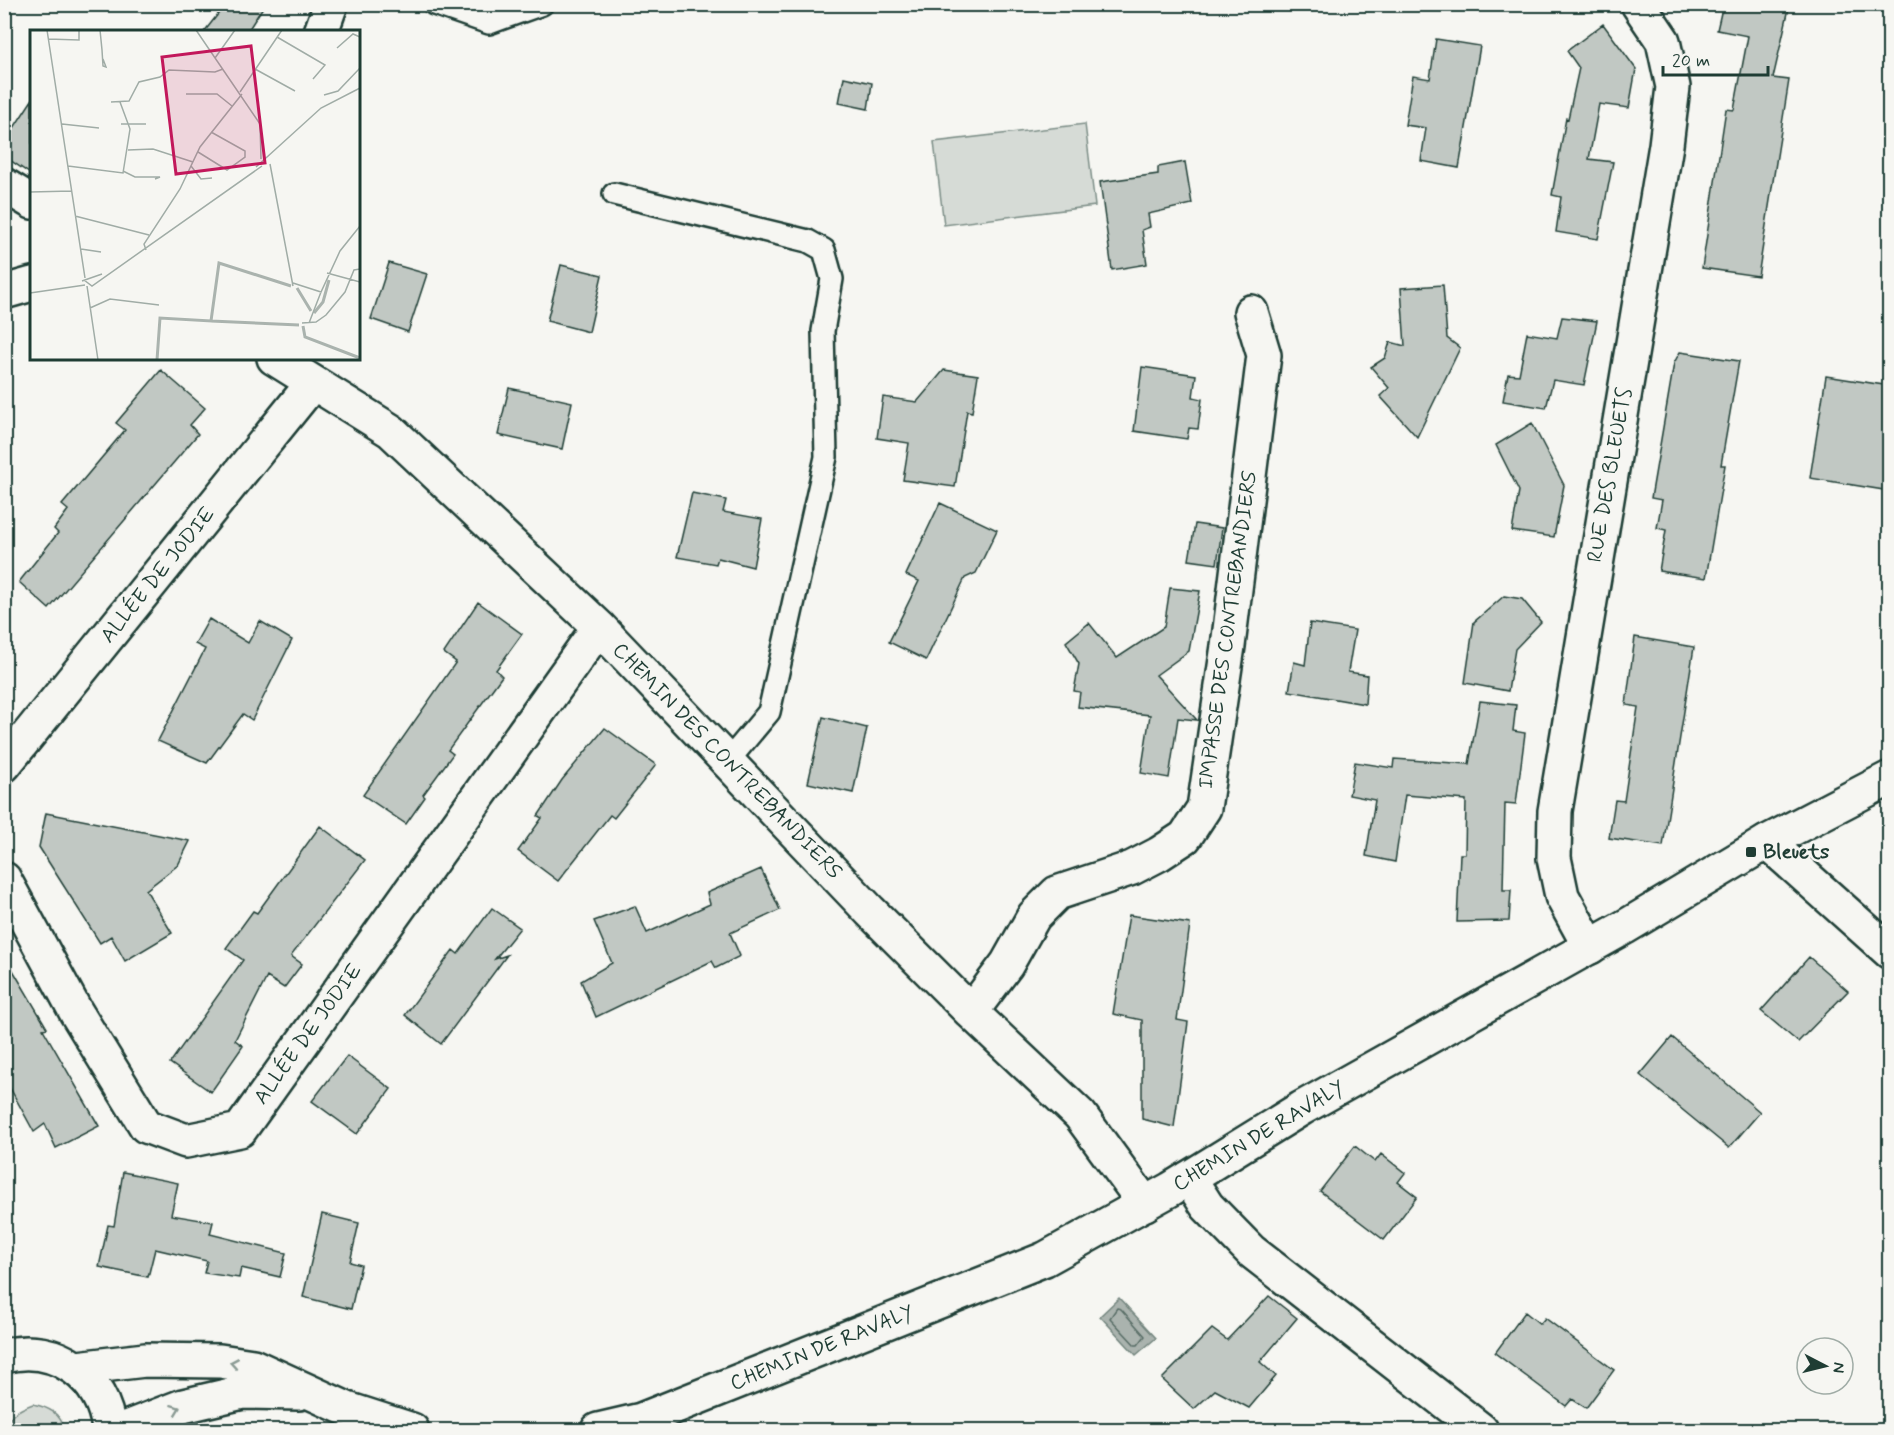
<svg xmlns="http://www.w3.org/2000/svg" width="1894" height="1435" font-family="Mynerve,sans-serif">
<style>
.green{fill:#d6dbd6;stroke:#7a8c85;stroke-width:1.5}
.water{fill:#aab3ae;stroke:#72847d;stroke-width:1.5}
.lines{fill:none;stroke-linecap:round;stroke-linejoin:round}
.shore{stroke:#576c65;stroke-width:1.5}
.building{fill:#c1c8c3;stroke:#1f3d34;stroke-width:1.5}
.lane-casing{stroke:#1f3d34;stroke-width:26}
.street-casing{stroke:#1f3d34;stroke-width:38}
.secondary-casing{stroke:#1f3d34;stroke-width:38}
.lane{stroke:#f6f6f2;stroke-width:21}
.street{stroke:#f6f6f2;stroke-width:33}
.secondary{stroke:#f6f6f2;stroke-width:33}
.oneway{stroke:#8a9a93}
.poi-dot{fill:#1f3d34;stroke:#f6f6f2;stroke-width:2}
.labels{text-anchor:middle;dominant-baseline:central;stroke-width:5;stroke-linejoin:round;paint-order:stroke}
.street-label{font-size:21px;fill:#1f3d34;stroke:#f6f6f2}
.poi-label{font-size:21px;font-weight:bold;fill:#1f3d34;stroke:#f6f6f2;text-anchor:start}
.inset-river{fill:none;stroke:#aab3ae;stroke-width:3}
.inset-road{fill:none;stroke:#a0aca6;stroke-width:1.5}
.view{fill:#c2185b;fill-opacity:0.15;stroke:#c2185b;stroke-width:3}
.inset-edge{fill:none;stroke:#1f3d34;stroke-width:3}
</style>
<rect width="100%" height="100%" fill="#f6f6f2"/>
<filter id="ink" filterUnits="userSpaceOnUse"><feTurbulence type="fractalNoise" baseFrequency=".0167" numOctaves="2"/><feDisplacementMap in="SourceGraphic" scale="12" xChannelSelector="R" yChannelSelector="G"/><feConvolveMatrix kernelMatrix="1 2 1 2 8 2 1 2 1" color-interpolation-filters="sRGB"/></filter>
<g filter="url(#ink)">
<path class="green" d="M1085,124L1095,206L944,225L934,142Z
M33,1404C50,1408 60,1413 65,1430H5C8,1415 19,1409 33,1404Z"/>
<path class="water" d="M1119,1298L1156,1338L1136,1355L1100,1316Z"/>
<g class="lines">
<path class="shore" d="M1117,1308L1121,1309L1145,1336L1138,1345H1135L1110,1318Z"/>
</g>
<path class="building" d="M226,4H265L247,32H204Z
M1723,4H1790L1773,78L1789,80L1758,276L1702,268L1726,109L1734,110L1748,36L1717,30Z
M1603,24L1636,69L1629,108L1599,104L1589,159L1613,162L1598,239L1556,232L1561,197L1552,195L1566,118L1568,119L1579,68L1567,51Z
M1436,39L1480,46L1459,168L1421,161L1426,128L1405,125L1413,76L1430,79Z
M844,77L872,83L868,109L839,103Z
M32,100V175L4,156V143Z
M1185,162L1192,204L1148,214L1150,227L1142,230L1147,264L1112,270L1100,182L1158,174V167Z
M389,263L427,274L408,332L371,319Z
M561,265L602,275L589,332L547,321Z
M1443,285L1447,338L1460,348L1417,437L1380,396L1389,388L1371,367L1385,358L1390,342L1405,346L1401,288Z
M1562,317L1597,321L1584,385L1553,380L1546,408L1503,401L1508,374L1519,375L1527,333L1557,338Z
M1680,352L1739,361L1721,465H1725L1706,578L1659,571L1666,530L1657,528L1662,500L1651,498L1674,363Z
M1142,367L1196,375L1193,397L1202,399L1198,429L1189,428L1187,439L1134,431Z
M161,370L205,408L190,425L198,434L49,609L19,582L58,533L54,529L68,510L62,505L125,430L116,423Z
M944,370L978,375L972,412L967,411L955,487L903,480L909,443L877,438L883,397L917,402Z
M1826,376L1890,386V491L1810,478Z
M509,388L572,402L562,449L498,435Z
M1532,423L1564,485L1554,537L1512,531L1519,491L1496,445Z
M692,493L726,500L723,512L762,519L753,567L718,558L716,564L677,557Z
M940,503L997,530L976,573L965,578L926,660L889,642L919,581L906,575Z
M1195,524L1222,528L1217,564L1189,560Z
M1170,588L1200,591L1189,651L1156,675L1197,720L1178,718L1169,778L1141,773L1150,715L1078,707L1080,692L1074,691L1079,664L1066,642L1089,623L1117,658L1164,627Z
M1504,596L1522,599L1541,622L1515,649L1508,691L1465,683L1474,622Z
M478,602L522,634L496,670L502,676L448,750L453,754L423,795L425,797L406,824L363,795L456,662L444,653Z
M209,619L248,643L260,621L292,640L252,720L243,714L207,763L158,741L205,649L195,644Z
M1310,623L1355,630L1348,672L1367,675L1365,704L1289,691L1294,662L1305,665Z
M1635,637L1694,647L1663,846L1609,838L1615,800L1624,801L1638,707L1626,705Z
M1480,701L1516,705L1513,731L1525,733L1516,804L1505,803L1503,890H1511L1509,921L1457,922L1460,854H1465L1466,800L1405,795L1395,862L1366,856L1375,800L1349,795L1355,762L1393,768L1394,759L1469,764Z
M823,717L867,728L853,793L808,783Z
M605,728L656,765L614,818L610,815L558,881L518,851L542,818L538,816L562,780Z
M46,813L190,841L178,865L146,890L172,933L125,961L111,936L100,943L39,847Z
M320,826L365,860L291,956L302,964L284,988L267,977L235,1040L243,1046L211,1092L170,1063L243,960L226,948L253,911L257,913Z
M761,869L780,910L730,933L740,956L716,968L712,961L596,1017L581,981L612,963L594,921L635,906L647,933L710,904L707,893Z
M492,908L520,928L495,959L507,955L441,1044L405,1015L453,950L458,954Z
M1129,915L1190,924L1177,1020L1188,1022L1174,1127L1142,1119V1020L1113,1014Z
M4,955L47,1028L43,1029L99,1126L56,1148L45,1124L34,1132L4,1077Z
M1809,957L1848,991L1798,1042L1761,1011Z
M1672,1037L1760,1112L1729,1148L1640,1075Z
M347,1056L391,1089L357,1134L312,1101Z
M1355,1146L1375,1162L1381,1154L1405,1173L1398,1182L1417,1197L1384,1240L1320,1191Z
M123,1172L178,1183L171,1215L213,1222L210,1234L286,1253L280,1277L241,1268L239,1278L204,1273L207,1261L155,1249L148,1277L99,1267L108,1225L114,1226Z
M322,1214L359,1223L350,1262L361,1265L351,1309L303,1297Z
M1269,1296L1297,1318L1260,1362L1276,1376L1249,1408L1215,1390L1194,1409L1162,1379L1212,1329L1227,1340Z
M1525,1312L1540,1324L1545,1318L1614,1370L1586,1408L1572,1399L1566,1406L1495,1353Z"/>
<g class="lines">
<defs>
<path id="lane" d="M434,4L489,23L542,4
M614,194L808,241L824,250L832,279L823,331L826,457L769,712L728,761"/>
<path id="street" d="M321,32L331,4
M4,185L32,202
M4,292L32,284
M274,358L391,431L599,627L870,911L971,1012L1080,1115L1145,1204
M4,765L312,384
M1767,842L1890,952
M4,879L76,1012L146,1126L186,1141L240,1130L599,627
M1590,947L1562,896L1554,858L1555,811L1666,145L1673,87L1663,41L1638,4
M971,1012L1007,964L1034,916L1057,893L1132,868L1159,854L1185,837L1204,808L1228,646L1264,355L1251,312
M1189,1178L1207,1206L1251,1251L1481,1430"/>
<path id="secondary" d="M4,1356C57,1342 104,1378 109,1430
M77,1368L145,1360L220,1361L253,1366L347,1409L412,1430
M121,1430L183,1406L243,1392L299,1393
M598,1430L641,1420L1045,1259L1171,1189L1302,1108L1625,927L1767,842L1890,778"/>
</defs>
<use href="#lane" class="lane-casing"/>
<use href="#street" class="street-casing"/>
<use href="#secondary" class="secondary-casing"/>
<use href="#lane" class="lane"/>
<use href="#street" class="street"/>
<use href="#secondary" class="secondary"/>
</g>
<defs><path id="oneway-chevron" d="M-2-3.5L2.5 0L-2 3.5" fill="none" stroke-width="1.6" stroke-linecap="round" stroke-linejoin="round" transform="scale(1.5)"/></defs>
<g class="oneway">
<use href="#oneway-chevron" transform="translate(234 1363) rotate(-170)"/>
<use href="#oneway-chevron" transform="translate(176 1409) rotate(-21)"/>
</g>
</g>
<rect class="poi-dot" x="1745" y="846" width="12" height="12" rx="3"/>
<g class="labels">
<g class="street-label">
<text transform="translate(1610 475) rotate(-80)">RUE DES BLEUETS</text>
<text transform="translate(158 575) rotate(-51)">ALLÉE DE JODIE</text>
<text transform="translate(1228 630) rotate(-82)">IMPASSE DES CONTREBANDIERS</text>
<text transform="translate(727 761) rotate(46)">CHEMIN DES CONTREBANDIERS</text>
<text transform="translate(308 1034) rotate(-54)">ALLÉE DE JODIE</text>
<text transform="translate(1259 1136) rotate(-31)">CHEMIN DE RAVALY</text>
<text transform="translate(822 1348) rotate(-22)">CHEMIN DE RAVALY</text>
</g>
<g class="poi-label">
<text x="1763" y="852">Bleuets</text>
</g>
</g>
<g transform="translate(30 30)">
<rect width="330" height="330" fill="#f6f6f2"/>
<path class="inset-river" d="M267,258L281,281M284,283L293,272L299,250M181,291L269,295M273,296L275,307L330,328M127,330L130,288L181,291L189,233L261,256"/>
<path class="inset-road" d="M17,0L55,248M70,0L72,20L73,36L76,37L73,29M166,0L230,94L231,129M247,7L295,35L283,49M18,9L49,10V0M307,18L323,4L330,7M185,28L205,0M225,39L265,61M210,62L252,0M156,64H187L202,76M294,65L308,61L330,38M81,72L99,71L109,52L130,47L139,40L185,42L193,39M32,94L69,98M91,94H116M98,120L123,119L163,132M168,122L197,140L215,127V121L181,102M240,134L263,256M38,136L93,143L100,99L90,72M161,136L171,149L182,148M226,137L291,78L330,58M93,141L105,147H130L125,149M0,162L42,161M45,186L119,205M51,219L71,222M116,220L114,214L150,159L170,117L212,64M297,243L330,252M54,250L62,256L232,136M52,251L72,244M263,253L291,262L310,221L330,196M57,256L68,330M0,263L55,255M60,278L80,269L129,275M272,293L286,292L296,285L315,262L324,240L330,239M279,293L291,262"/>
<path class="view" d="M221,16L235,133L146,144L132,27Z"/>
<rect width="330" height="330" class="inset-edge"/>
</g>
<rect width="1894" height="1435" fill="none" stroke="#f6f6f2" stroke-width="24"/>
<rect x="12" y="12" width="1870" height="1411" fill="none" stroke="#1f3d34" stroke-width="2" filter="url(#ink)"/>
<g transform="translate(1825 1366) rotate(97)"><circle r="28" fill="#f6f6f2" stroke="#a0aca6" stroke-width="1.5"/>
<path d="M0-4.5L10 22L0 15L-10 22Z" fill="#1f3d34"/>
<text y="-9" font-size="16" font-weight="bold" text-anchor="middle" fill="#1f3d34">N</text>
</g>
<path d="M1663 66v9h105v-9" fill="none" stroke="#1f3d34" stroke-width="3"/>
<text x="1672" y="66" font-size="18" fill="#1f3d34" stroke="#f6f6f2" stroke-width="4.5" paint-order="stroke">20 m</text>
</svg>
